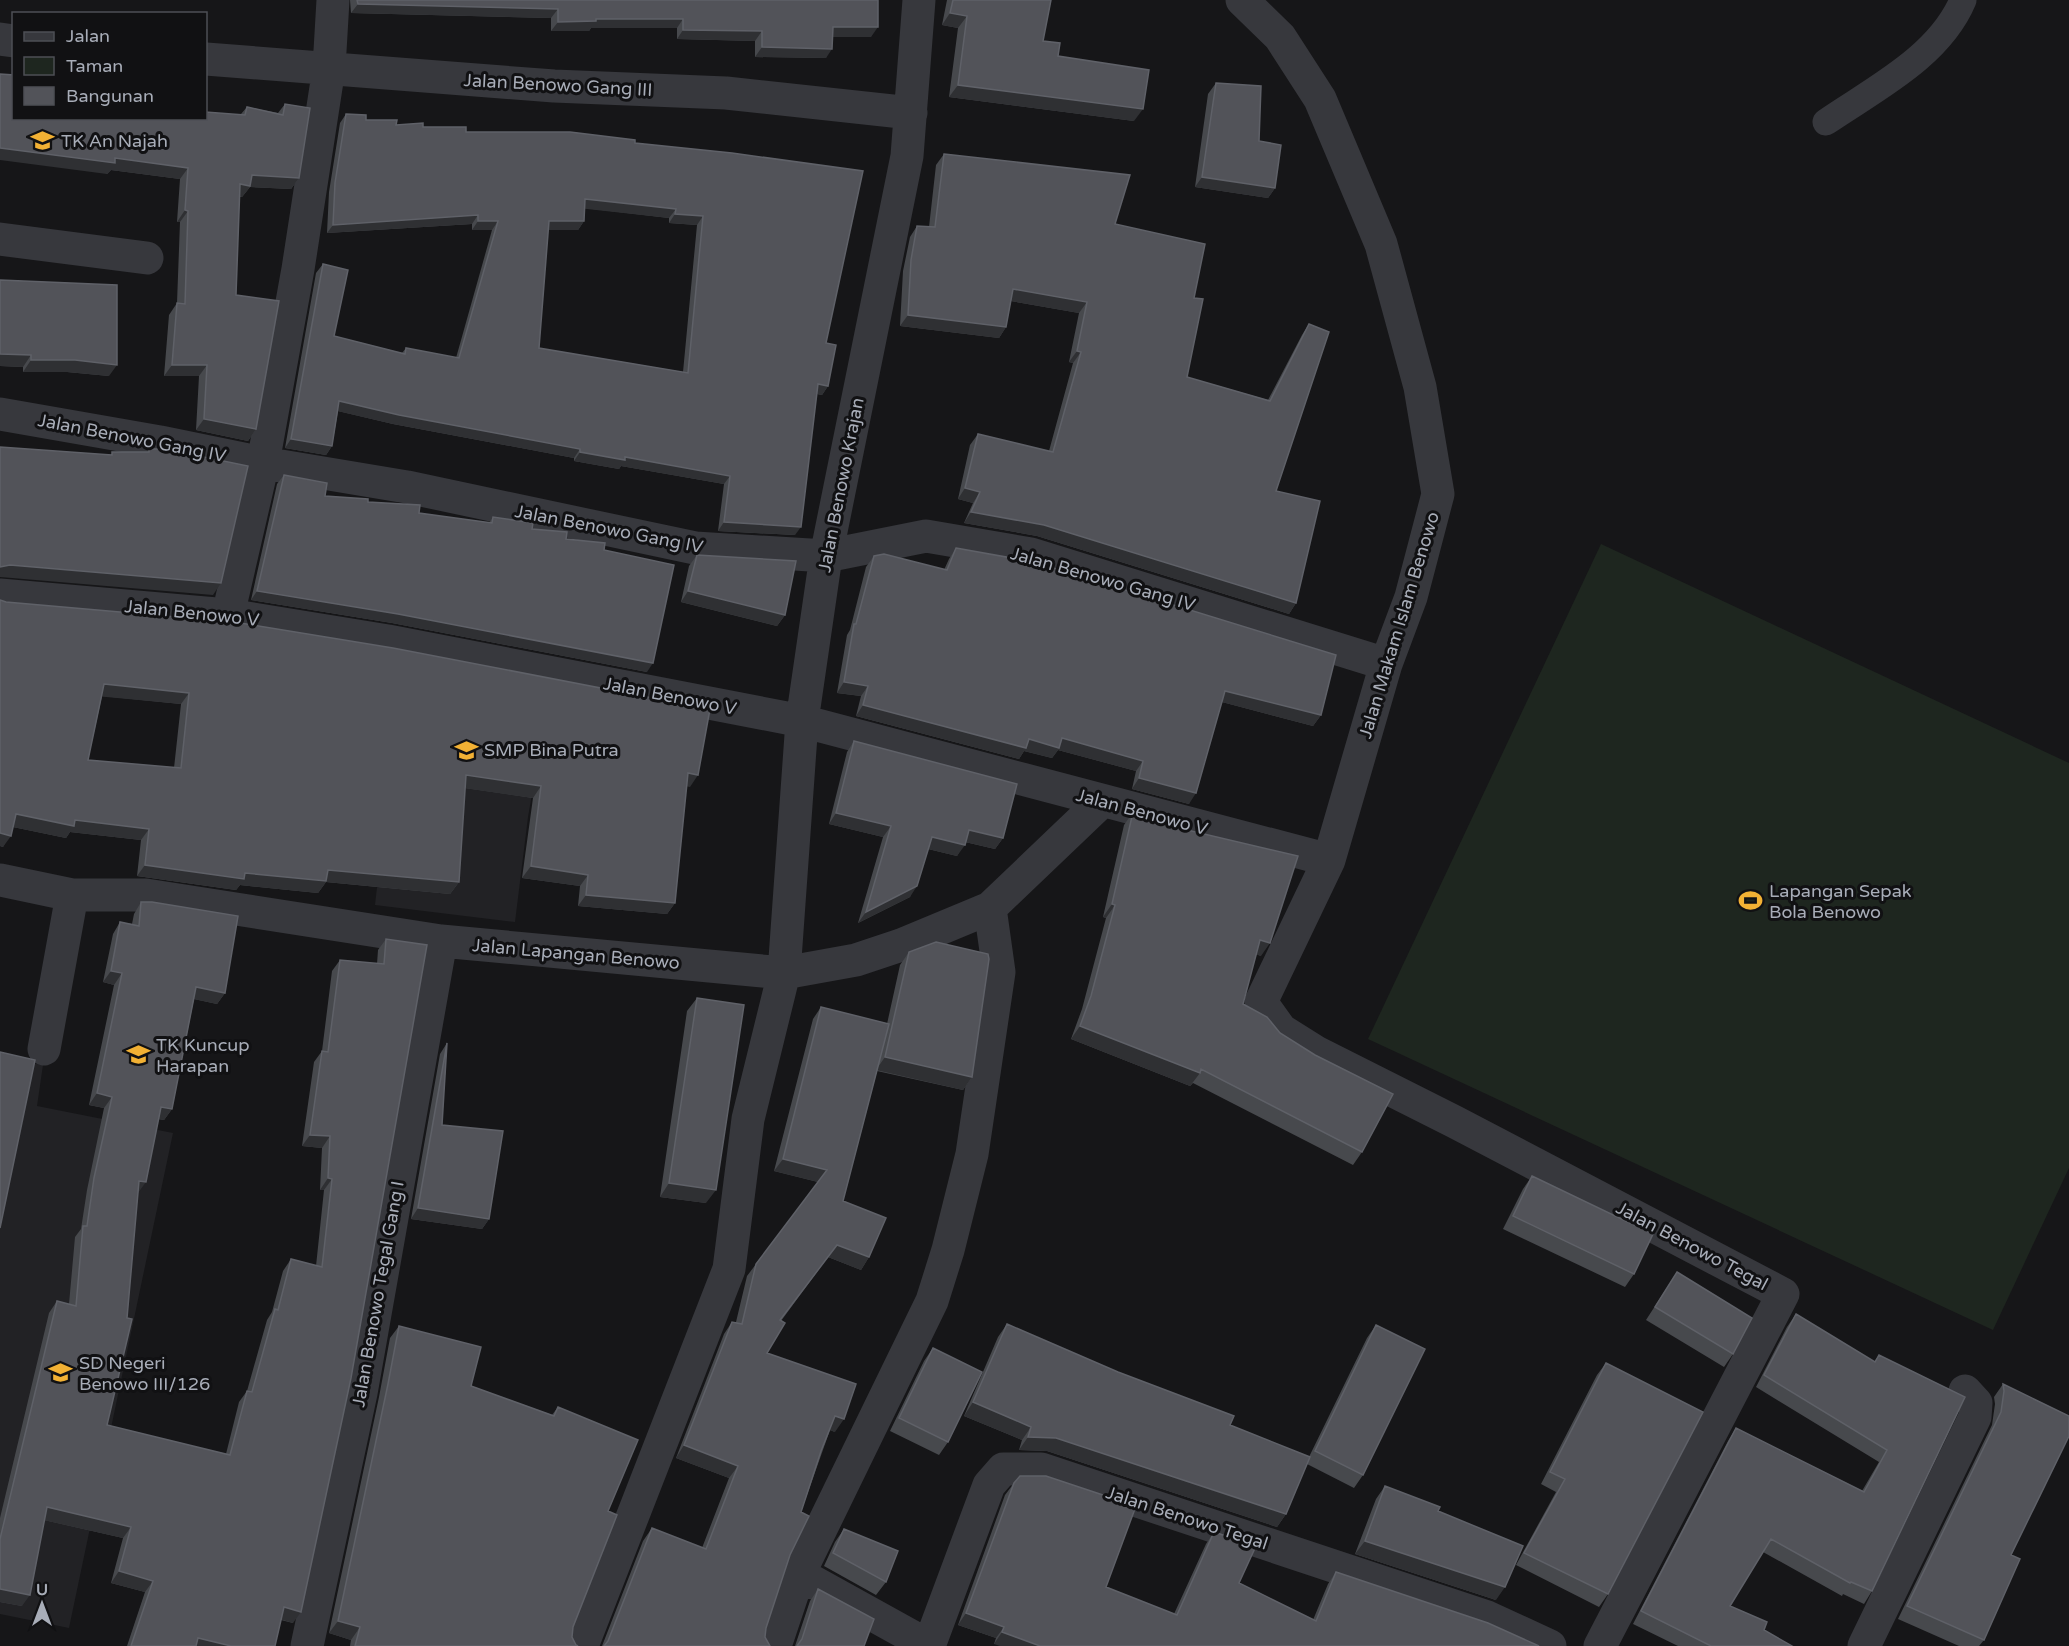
<svg xmlns="http://www.w3.org/2000/svg" width="2069" height="1646" font-family="'Varela Round',sans-serif">
<style>
.built{fill:#222225}
.green{fill:#1e261f}
.lines{fill:none;stroke-linecap:round;stroke-linejoin:round}
.lane{stroke:#37383d;stroke-width:27}
.street{stroke:#37383d;stroke-width:33}
.wall{fill:#47494d;fill-rule:evenodd}
.shaded-wall{fill:#2f3033}
.building{fill:#525359;stroke:#5f6168;stroke-width:1.5;fill-rule:evenodd}
.labels{text-anchor:middle;dominant-baseline:central;stroke-width:6;stroke-linejoin:round;paint-order:stroke}
.street-label{font-size:18px;fill:#a8adb8;stroke:#111113}
.poi-label{font-size:18px;fill:#a8adb8;stroke:#111113;text-anchor:start}
</style>
<rect width="100%" height="100%" fill="#161618"/>
<path class="built" d="M403,656L551,684L528,817L515,922L375,905Z
M0,1058L43,1065L37,1106L173,1133L69,1628L0,1614Z"/>
<path class="green" d="M1601,544L2069,763V1168L1993,1330L1368,1039Z"/>
<g class="lines">
<path class="lane" d="M1826,122C1874,89 1939,57 1963,0"/>
<path class="street" d="M1242,0L1280,37L1320,99L1381,244L1420,387L1438,494L1411,597L1386,664L1329,860L1261,1002L1281,1030L1316,1052L1455,1122L1783,1294L1600,1646
M0,39L14,41
M206,59L554,86L726,93L911,113
M0,239L147,258
M0,414L160,442L263,463L407,487L695,548L826,556L926,536L1031,554L1386,664
M0,595L228,615L388,641L802,721L1329,860
M228,615L263,463L298,269L329,68L333,0
M0,880L72,895H146L441,941L784,973L856,960L901,945L990,908L1102,801
M44,1049L72,895
M799,1574L929,1646L989,1485L1003,1469H1041L1487,1617L1550,1646
M307,1646L361,1393L441,941
M582,1646L729,1269L748,1119L784,973L802,721L826,556L907,156L919,0
M775,1646L799,1574L932,1301L948,1250L972,1154L999,972L990,908
M1864,1646L1975,1417L1976,1403L1965,1391"/>
</g>
<path class="wall" d="M350,0H878L871,37H832L826,58L755,57V41L677,39V28H591L589,31H551V18L351,13Z
M947,0H1051L1043,41L1058,56L1134,121L949,97L958,28L942,25Z
M1216,83L1259,141L1275,188L1268,198L1195,187L1208,94Z
M285,104L299,178L291,189L250,187L242,197H239L236,295L256,429L248,441L196,430L199,376H164L169,315L177,303L180,222H177L180,179L111,170L107,174L14,118L241,114L247,107L278,113Z
M346,114L366,120L396,125L466,132L635,143L826,343L828,386L822,395L817,394L795,535L718,531L724,484L621,466L619,469L574,461V458L393,424L338,411L332,446L326,455L285,448L316,273L323,264L334,336L402,353L406,348L456,358L492,230H472V224L327,233L329,192L340,123ZM584,208L669,218V223L697,225L683,372L539,348L548,230H578L584,221Z
M944,154L1115,224L1194,298L1187,377L1268,400L1302,335L1309,324L1276,491L1296,603L1289,614L1037,536L964,523L973,503L958,499L970,445L978,434L1049,451L1073,363L1069,362L1079,313L1011,301L1006,327L999,338L900,326L903,271L910,237L917,226L929,227L936,165Z
M0,280L109,376L67,372H23V367L0,366Z
M284,475L325,496L368,502L419,513L489,523L493,517L566,539L604,550L647,672L392,623L251,600L277,484Z
M956,548L1321,715L1313,726L1222,702L1189,804L1132,789L1136,771L1058,750L1052,758L1024,751L1019,759L856,716L861,696L837,693L847,635L850,630L866,567L874,556L944,570L949,559Z
M697,555L785,615L777,626L681,602L689,566Z
M0,600L690,787L686,786L675,903L667,914L578,906L580,886L522,878L533,798L465,788L459,882L450,894L326,882L318,893L240,885L236,890L137,876L141,840L70,832L66,838L13,827L3,847L0,846ZM102,696L181,704L174,768L88,760Z
M854,741L1003,838L995,849L965,842L957,856L928,849L910,897L858,923L883,837L829,824L847,752Z
M1133,812L1187,830L1261,956L1256,954L1243,1004L1362,1152L1353,1165L1193,1083L1190,1086L1071,1039L1082,1009L1106,918L1103,917L1124,825Z
M141,902L225,993L217,1004L194,999L172,1109L164,1120L158,1119L138,1193L107,1425L226,1454L239,1402L247,1391L267,1320L272,1312L283,1271L291,1259L316,1266L324,1190H320L322,1148L302,1146L314,1062L322,1051L332,971L340,960L377,964L378,950L386,939L427,945L293,1623L281,1620L275,1646H127L145,1592L111,1583L123,1538L44,1520L22,1606L0,1602V1518L49,1313L57,1301L69,1304L75,1237L81,1229L87,1190L104,1108L89,1105L114,985L103,982L113,934L120,922L132,924L134,914Z
M909,952L972,1077L963,1090L877,1071L843,1201L869,1257L861,1270L828,1257L781,1321L767,1353L835,1432L830,1430L801,1512L790,1555L766,1628L765,1637L770,1646H602L643,1541L652,1528L702,1548L729,1478L676,1458L724,1334L732,1322H736L747,1276L818,1182L774,1171L813,1019L821,1007L887,1024L900,965Z
M697,998L706,1203L660,1197L687,1011Z
M447,1043L442,1125L489,1219L482,1229L411,1219L440,1054Z
M1532,1176L1634,1274L1625,1287L1503,1229L1523,1189Z
M1677,1272L1733,1354L1724,1367L1646,1320Z
M1796,1314L1874,1362L1879,1355L1965,1397L1872,1591L1864,1604L1843,1594L1842,1596L1763,1552L1730,1606L1764,1630L1792,1646H1678L1633,1624L1728,1441L1736,1428L1862,1491L1879,1462L1756,1387L1787,1327Z
M1007,1324L1230,1425L1309,1457L1367,1338L1376,1325L1363,1475L1354,1488L1307,1464L1286,1514L1277,1527L1047,1451L1019,1450L1022,1440L964,1416L998,1337Z
M399,1326L471,1386L552,1415L558,1407L608,1511L573,1627L572,1637L576,1645L578,1646H350L351,1640L329,1633L379,1397L390,1338Z
M933,1348L948,1442L939,1455L890,1431L924,1361Z
M1606,1363L1608,1594L1599,1607L1516,1565L1556,1492L1541,1484L1597,1375Z
M2003,1384L2069,1416L2011,1555L1984,1640L1979,1646H1959L1898,1619L1992,1425L1995,1404L1994,1397Z
M1014,1483L1106,1587L1174,1614L1206,1544L1214,1532L1239,1583L1313,1620L1328,1584L1336,1572L1539,1646L994,1644L996,1638L958,1625L1005,1495Z
M1385,1486L1438,1511L1496,1600L1355,1554L1376,1499Z
M844,1529L886,1582L876,1595L824,1566L835,1542Z
M818,1589L864,1646H795L810,1601Z"/>
<path class="shaded-wall" d="M358,4L558,9L551,18L351,13Z
M950,13L967,16L958,28L942,25Z
M596,19H683L677,28H591L589,31H551L558,22Z
M833,27H878L871,37H826Z
M683,30L762,31L755,41L677,39Z
M762,47L832,49L826,58L755,57Z
M958,85L1143,109L1134,121L949,97Z
M0,148L115,158L188,168L180,179L111,170L107,174L0,160Z
M252,175L299,178L291,189L250,187L242,197L232,195L240,184Z
M1202,177L1275,188L1268,198L1195,187Z
M585,199L676,209L669,218L578,208Z
M185,210L188,211L180,222H177Z
M675,214L703,216L697,225L669,223Z
M478,215L472,224L327,233L333,225Z
M478,221H498L492,230H472Z
M549,221H584L578,230H542Z
M1013,289L1087,302L1079,313L1005,300Z
M908,315L1006,327L999,338L900,326Z
M1077,351L1081,352L1073,363L1069,362Z
M0,354L31,355L23,367L0,366Z
M31,360H75L117,365L109,376L67,372H23Z
M172,365H207L199,376H164Z
M818,384L828,386L822,395L812,393Z
M339,401L580,449L574,458L393,424L333,410Z
M204,419L256,429L248,441L196,430Z
M291,439L332,446L326,455L285,448Z
M580,452L625,457L730,476L724,484L621,466L619,469L574,461Z
M965,488L980,492L973,503L958,499Z
M971,512L1044,525L1296,603L1289,614L1037,536L964,523Z
M724,522L801,527L795,535L718,531Z
M10,565L221,583L213,595L0,577V567Z
M257,591L398,614L653,663L647,672L392,623L251,600Z
M688,591L785,615L777,626L681,602Z
M844,682L868,686L861,696L837,693Z
M104,684L189,693L181,704L96,696Z
M1225,691L1321,715L1313,726L1218,701Z
M863,705L1029,739L1062,738L1143,761L1136,771L1058,750L1052,758L1024,751L1019,759L856,716Z
M688,773L698,775L690,787L680,785Z
M466,775L541,786L533,798L457,787Z
M1139,778L1196,793L1189,804L1132,789Z
M836,813L891,826L883,837L829,824Z
M16,814L75,820L149,829L141,840L70,832L66,838L8,826Z
M969,830L1003,838L995,849L961,841Z
M0,833L11,836L3,847L0,846Z
M932,837L965,845L957,856L924,848Z
M145,865L245,873L328,870L459,882L450,894L326,882L318,893L240,885L236,890L137,876Z
M531,866L588,875L580,886L522,878Z
M917,886L910,897L858,923L866,912Z
M586,895L675,903L667,914L578,906Z
M1112,904L1115,905L1106,918L1103,917Z
M1260,940L1270,943L1261,956L1251,953Z
M111,971L122,973L114,985L103,982Z
M196,987L225,993L217,1004L189,998Z
M1080,1026L1200,1073L1190,1086L1071,1039Z
M885,1057L972,1077L963,1090L876,1070Z
M97,1093L112,1097L104,1108L89,1105Z
M161,1107L172,1109L164,1120L153,1118Z
M310,1135L330,1136L322,1148L302,1146Z
M783,1159L827,1170L818,1182L774,1171Z
M328,1178L332,1179L324,1190H320Z
M139,1181L146,1182L138,1193Z
M669,1183L716,1190L706,1203L660,1197Z
M418,1208L489,1219L482,1229L411,1219Z
M837,1245L869,1257L861,1270L828,1257L771,1333Z
M973,1402L1031,1427L1022,1440L964,1416Z
M835,1416L844,1419L835,1432L826,1429Z
M1028,1437L1056,1438L1286,1514L1277,1527L1047,1451L1019,1450Z
M684,1445L738,1466L729,1478L676,1458Z
M47,1507L131,1527L123,1538L39,1519Z
M1365,1541L1505,1587L1496,1600L1355,1554Z
M119,1571L153,1581L145,1592L111,1583Z
M0,1589L30,1595L22,1606L0,1602Z
M284,1607L301,1612L293,1623L276,1618Z
M966,1613L1004,1627L996,1638L958,1625Z
M338,1621L360,1627L351,1640L329,1633Z
M1002,1632L1040,1646H1000L994,1644Z
M198,1638L231,1646H193Z"/>
<path class="building" d="M357,0H878V27H833L832,49L762,47V31L683,30V19H596V21L558,22V9L358,4Z
M953,0H1051L1043,41L1060,43L1058,56L1149,70L1143,109L958,85L967,16L950,13Z
M0,74L14,75V118H206V112L245,115L247,107L283,115L285,104L310,108L299,178L252,175L250,186L240,184L236,295L279,301L256,429L204,419L207,365H172L177,303L185,304L188,211L185,210L188,168L115,158V163L0,148Z
M1216,83L1261,86L1259,141L1281,145L1275,188L1202,177Z
M346,114L366,115V120H397L396,125L423,123V127H466V132H570L635,140V143L732,153L863,171L826,343L836,345L828,386L818,384L801,527L724,522L730,476L625,457V460L580,452V449L399,415L339,401L332,446L291,439L323,264L348,270L334,336L405,354L406,348L459,358L498,221H478V215L333,225L335,183ZM585,199L676,209L675,214L703,216L688,373L539,348L549,221H584Z
M944,154L1130,175L1115,224L1205,244L1194,298L1203,299L1187,377L1270,401L1309,324L1329,332L1276,491L1320,501L1296,603L1044,525L971,512L980,492L965,488L978,434L1053,452L1081,352L1077,351L1087,302L1013,289L1006,327L908,315L911,260L917,226L935,227Z
M0,280L117,285V365L75,360H31V355L0,354Z
M0,447L112,455V452H149V449H165L248,466L221,583L10,565L0,567Z
M284,475L327,483L325,496L368,499V502L420,505L419,513L492,523L493,517L533,523L532,529L567,532L566,539L605,543L604,550L674,565L653,663L398,614L257,591Z
M956,548L1034,562L1336,655L1321,715L1225,691L1196,793L1139,778L1143,761L1062,738L1059,748L1029,739L1026,748L863,705L868,686L844,682L854,624H856L874,556L884,554L947,570Z
M697,555L796,561L785,615L688,591Z
M0,600L6,602L234,622L393,648L710,709L698,775L688,773L675,903L586,895L588,875L531,866L541,786L466,775L459,882L328,870L326,881L245,873L244,879L145,865L149,829L75,820L74,826L16,814L11,836L0,833ZM104,684L189,693L181,768L88,760Z
M854,741L1017,784L1003,838L969,830L965,845L932,837L917,886L866,912L891,826L836,813Z
M1133,812L1188,827L1187,830L1298,856L1270,943L1260,940L1243,1004L1267,1017L1280,1033L1315,1055L1393,1094L1362,1152L1201,1069L1200,1073L1080,1026L1091,996L1115,905L1112,904Z
M141,902H152L238,916L225,993L196,987L172,1109L161,1107L146,1182L139,1181L127,1318L132,1319L107,1425L230,1455L247,1391L252,1392L275,1309L278,1310L291,1259L322,1267L332,1179L328,1178L330,1136L310,1135L322,1051L328,1052L340,960L384,964L386,939L427,945L351,1378L301,1612L284,1607L275,1646H231L198,1638L196,1646H131L153,1581L119,1571L131,1527L47,1507L30,1595L0,1589V1539L57,1301L76,1306L83,1226H87L94,1178L112,1097L97,1093L122,973L111,971L120,922L139,926Z
M936,942L988,954L989,959L972,1077L885,1057L909,952Z
M697,998L744,1005L716,1190L669,1183Z
M821,1007L889,1024L843,1201L886,1218L869,1257L837,1245L780,1320L785,1323L767,1353L856,1384L844,1419L835,1416L821,1451L801,1512L809,1516L790,1555L766,1628L765,1637L770,1646H604L608,1641L652,1528L706,1549L738,1466L684,1445L732,1322L742,1324L756,1264L827,1170L783,1159Z
M447,1043L442,1125L503,1131L489,1219L418,1208Z
M0,1052L35,1060L0,1228Z
M1532,1176L1653,1234L1634,1274L1513,1216Z
M1677,1272L1752,1318L1733,1354L1655,1307Z
M1796,1314L1875,1362L1879,1355L1965,1397L1872,1591L1851,1582L1850,1583L1771,1539L1730,1606L1767,1622L1764,1630L1792,1646H1711L1641,1611L1736,1428L1864,1492L1887,1450L1764,1375Z
M1007,1324L1118,1372L1234,1416L1230,1425L1310,1457L1286,1514L1056,1438L1028,1437L1031,1427L973,1402Z
M1376,1325L1425,1349L1363,1475L1315,1451Z
M399,1326L481,1347L471,1386L554,1416L558,1407L638,1440L608,1511L617,1515L573,1627L572,1637L576,1645L578,1646H355L360,1627L338,1621L388,1384Z
M933,1348L982,1372L948,1442L899,1418Z
M1606,1363L1703,1412L1608,1594L1524,1553L1565,1479L1550,1472Z
M2003,1384L2069,1416V1436L2011,1555L2020,1559L1984,1640L1907,1606L2001,1412L2004,1391Z
M1020,1476H1046L1136,1506L1106,1587L1177,1615L1214,1532L1256,1546L1239,1583L1316,1621L1336,1572L1488,1623L1539,1646H1040L1002,1632L1004,1627L966,1613L1014,1483Z
M1385,1486L1440,1507L1438,1511L1523,1546L1505,1587L1365,1541Z
M844,1529L898,1551L886,1582L833,1553Z
M818,1589L874,1619L864,1646H797L802,1639Z"/>
<defs>
<symbol id="school-bare" viewBox="-9 -9 18 18"><path d="M0-5L7-2L0 1L-7-2ZM-4 1L0 2.5L4 1V4Q0 6-4 4Z" fill="#f2b134" stroke="#111113" stroke-width="2.5" paint-order="stroke"/></symbol>
<symbol id="stadium-bare" viewBox="-9 -9 18 18"><path d="M0-5a6.5 5 0 1 0 0 10a6.5 5 0 1 0 0-10ZM-3.5-1.8h7v3.6h-7Z" fill="#f2b134" stroke="#111113" stroke-width="2.5" paint-order="stroke"/></symbol>
</defs>
<g fill-rule="evenodd">
<use href="#school-bare" x="26" y="124" width="33" height="33"/>
<use href="#school-bare" x="450" y="734" width="33" height="33"/>
<use href="#stadium-bare" x="1734" y="884" width="33" height="33"/>
<use href="#school-bare" x="122" y="1038" width="33" height="33"/>
<use href="#school-bare" x="44" y="1356" width="33" height="33"/>
</g>
<g class="labels">
<g class="street-label">
<text transform="translate(558 85) rotate(3)">Jalan Benowo Gang III</text>
<text transform="translate(132 438) rotate(11)">Jalan Benowo Gang IV</text>
<text transform="translate(841 485) rotate(-79)">Jalan Benowo Krajan</text>
<text transform="translate(609 529) rotate(11)">Jalan Benowo Gang IV</text>
<text transform="translate(1103 579) rotate(16)">Jalan Benowo Gang IV</text>
<text transform="translate(192 613) rotate(6)">Jalan Benowo V</text>
<text transform="translate(1399 625) rotate(-73)">Jalan Makam Islam Benowo</text>
<text transform="translate(670 696) rotate(11)">Jalan Benowo V</text>
<text transform="translate(1142 812) rotate(15)">Jalan Benowo V</text>
<text transform="translate(576 954) rotate(5)">Jalan Lapangan Benowo</text>
<text transform="translate(1692 1246) rotate(28)">Jalan Benowo Tegal</text>
<text transform="translate(378 1294) rotate(-80)">Jalan Benowo Tegal Gang I</text>
<text transform="translate(1187 1518) rotate(18)">Jalan Benowo Tegal</text>
</g>
<g class="poi-label">
<text x="61" y="141">TK An Najah</text>
<text x="484" y="750">SMP Bina Putra</text>
<text x="1769" y="891">Lapangan Sepak<tspan x="1769" dy="21">Bola Benowo</tspan></text>
<text x="156" y="1045">TK Kuncup<tspan x="156" dy="21">Harapan</tspan></text>
<text x="79" y="1363">SD Negeri<tspan x="79" dy="21">Benowo III/126</tspan></text>
</g>
</g>
<rect x="12" y="12" width="195" height="108" fill="#111113" stroke="#4d4f55" stroke-width="1.5"/>
<rect x="24" y="32" width="30" height="9" fill="#37383d" stroke="#4d4f55" stroke-width="1.5"/>
<text x="66" y="42" font-size="18" fill="#a8adb8">Jalan</text>
<rect x="24" y="57" width="30" height="18" fill="#1e261f" stroke="#4d4f55" stroke-width="1.5"/>
<text x="66" y="72" font-size="18" fill="#a8adb8">Taman</text>
<rect x="24" y="87" width="30" height="18" fill="#525359" stroke="#4d4f55" stroke-width="1.5"/>
<text x="66" y="102" font-size="18" fill="#a8adb8">Bangunan</text>
<g transform="translate(42 1604)" stroke="#111113" stroke-width="4.5" paint-order="stroke">
<path d="M0-4.5L10 22L0 15L-10 22Z" fill="#a8adb8"/>
<text y="-9" font-size="16" font-weight="bold" text-anchor="middle" fill="#a8adb8">U</text>
</g>
</svg>
